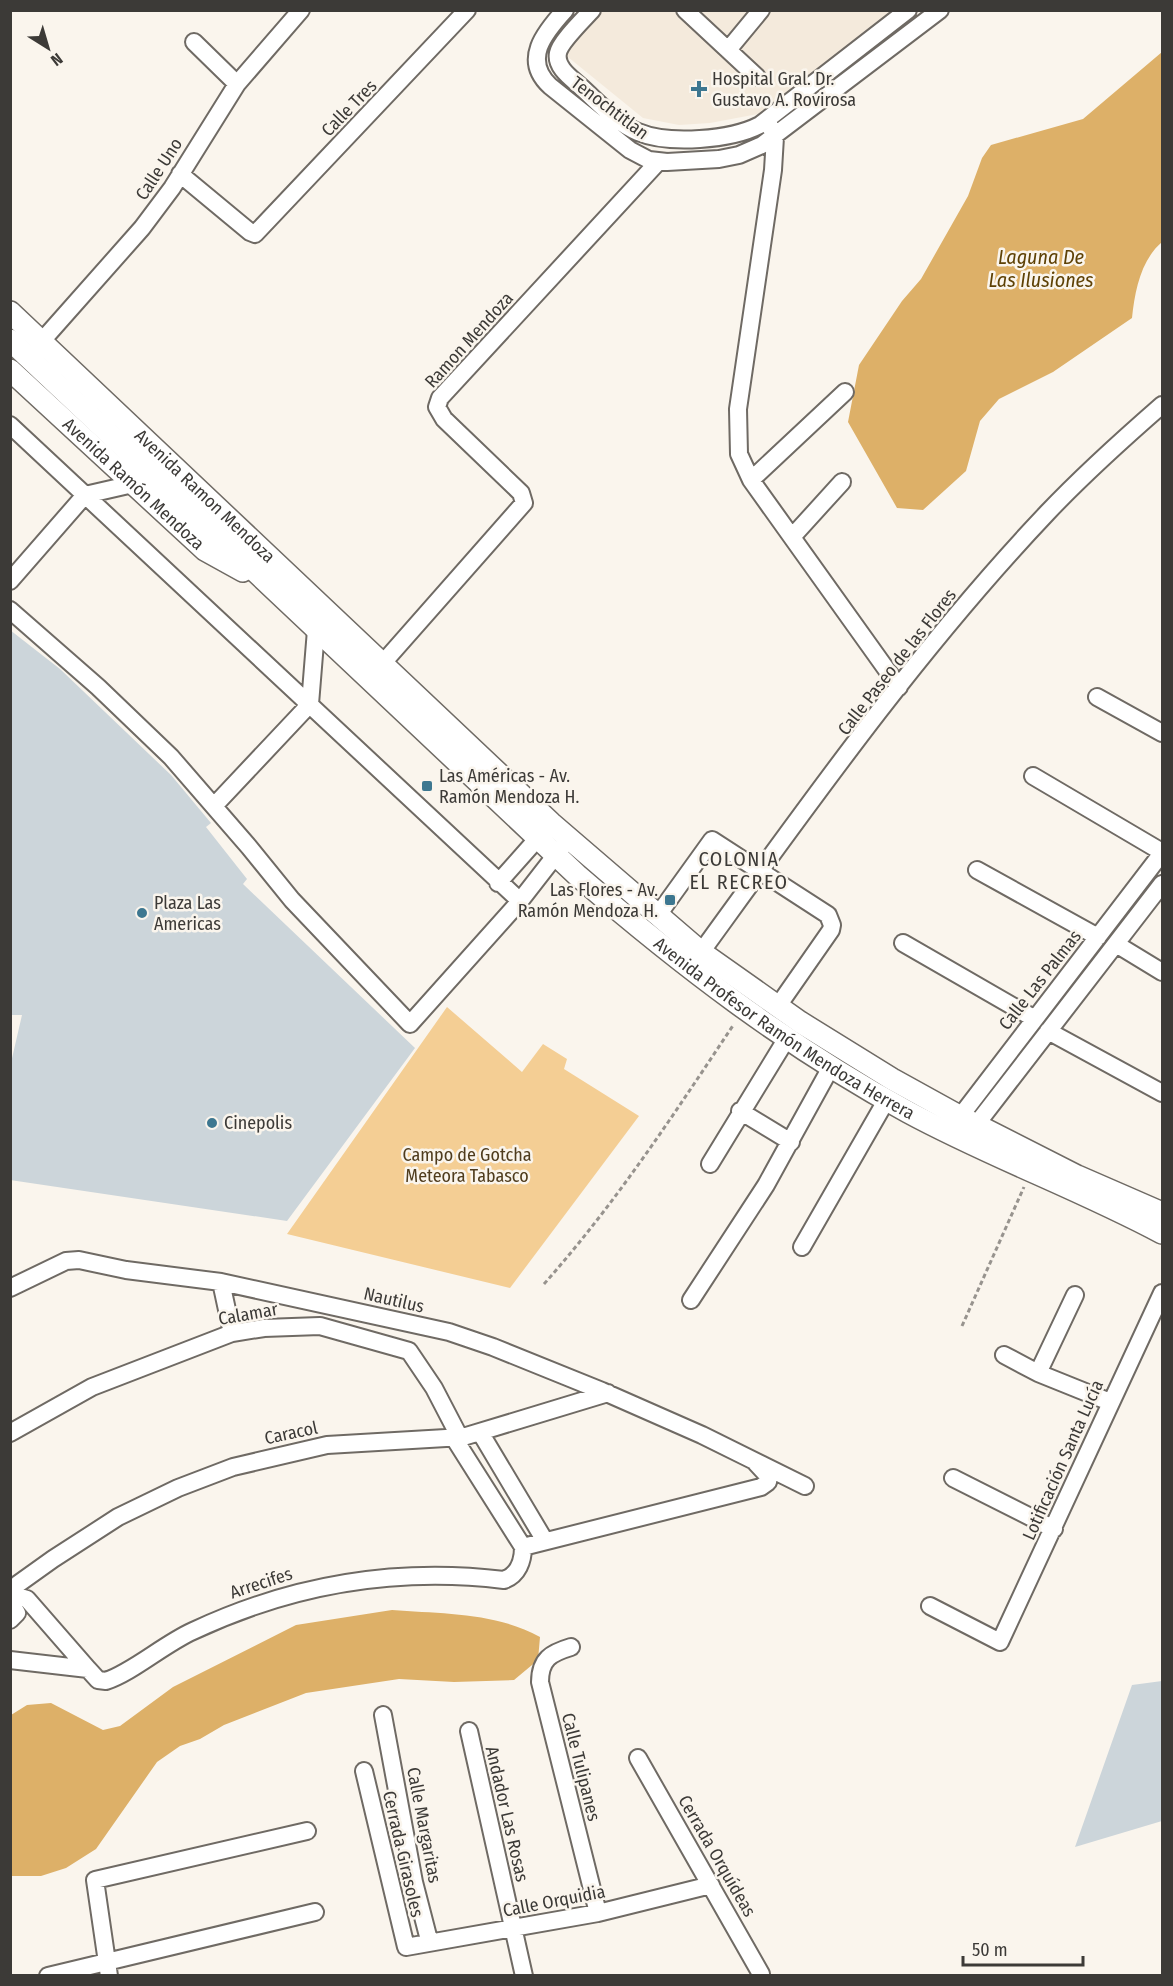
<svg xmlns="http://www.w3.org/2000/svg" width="1173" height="1986" font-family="'Fira Sans Condensed',sans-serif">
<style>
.built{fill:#f4eadc}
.green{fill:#f4ce94}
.water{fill:#ddb068}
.building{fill:#ccd5da}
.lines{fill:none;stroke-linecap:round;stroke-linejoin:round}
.minor-casing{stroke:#6f6a64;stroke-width:20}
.major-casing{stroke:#6f6a64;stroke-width:24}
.path{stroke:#97938e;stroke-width:3;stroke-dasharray:4.5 3;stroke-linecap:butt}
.minor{stroke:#fff;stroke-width:16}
.major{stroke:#fff;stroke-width:21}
.poi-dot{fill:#3d7790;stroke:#faf5ed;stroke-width:2}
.labels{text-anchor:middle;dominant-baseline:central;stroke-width:5;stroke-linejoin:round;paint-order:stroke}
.poi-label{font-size:18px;fill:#3c3a37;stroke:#faf5ed;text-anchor:start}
.street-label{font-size:18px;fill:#3c3a37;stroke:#faf5ed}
.park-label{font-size:18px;fill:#4f3c1d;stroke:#faf5ed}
.water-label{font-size:20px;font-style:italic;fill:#5e4105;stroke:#faf5ed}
.neighbourhood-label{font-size:20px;letter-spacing:1.5px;fill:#3c3a37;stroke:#faf5ed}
</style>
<rect width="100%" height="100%" fill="#faf5ed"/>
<path class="built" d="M602,11H891L758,114L710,123L679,125L643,118L563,53Z"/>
<path class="green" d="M447,1007L522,1072L543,1044L567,1059L564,1069L639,1116L510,1288L287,1234Z"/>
<path class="water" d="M1162,52V242C1141,260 1135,290 1132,318L1053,372L999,399L980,421L966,471L923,510L897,508L848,422L859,365L902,301L921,279L968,196L982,158L991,145L1083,119Z
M392,1610C442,1614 495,1612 540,1637L538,1660L514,1680L454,1682L399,1679L306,1693L224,1725L200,1739L180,1746L157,1762L96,1849L66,1868L41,1876H11V1715L27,1705L51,1703L103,1730L120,1726L173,1687L296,1625Z"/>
<path class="building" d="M10,630L60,669L171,775L211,823L206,827L247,879L243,884L415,1048L287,1221L10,1180V1067L22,1015H10Z
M1162,1681V1821L1075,1847L1132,1685Z"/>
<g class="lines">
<defs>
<path id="minor" d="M565,10C544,33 522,60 550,86L630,150L649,160L667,162L719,159L739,155L762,145L940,10
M592,10C584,19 560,42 558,53C555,67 571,78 580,86C598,102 616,123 638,132C669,145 731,140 760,125L908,10
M685,10L757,77
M194,42L237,84
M728,50L761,10
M767,120L775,137L773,170L738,409L739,454L751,480L899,687
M180,174L250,232L255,234L467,10
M41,342L142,228L172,188L237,84L301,10
M10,425L520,901
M751,480L845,392
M792,537L842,482
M10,581L85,495L133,484
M10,610L98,687L171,757L249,847L292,900L410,1024L520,901L562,847
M375,672L524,503L521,493L444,419L437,407L440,398L658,162
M1097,697L1162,733
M1033,776L1162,852
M214,806L310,704L316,630
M977,870L1098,937
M498,883L545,830
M658,915L712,840L828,915L832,925L831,930L778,1006
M903,943L1035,1019
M1116,944L1162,972
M694,962C805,809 917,650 1047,513C1083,475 1123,439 1162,405
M1048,1031L1162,1093
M740,1111L791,1142
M953,1126L1162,853
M969,1134L1162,884
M710,1164L787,1038
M802,1247L887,1099
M221,1282L232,1333
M10,1288L66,1261L79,1260L126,1270L221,1282L449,1332L493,1347L602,1391L702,1435L805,1486
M691,1300L766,1185L831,1067
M1004,1355L1038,1373L1110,1402
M1038,1373L1075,1295
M480,1432L545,1541
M10,1433L92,1387L232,1333L264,1328L320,1326L409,1351L434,1388L460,1438
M454,1438L523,1547
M953,1478L1054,1529
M523,1547L761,1487L768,1482L769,1477L756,1463
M10,1593L18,1584L53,1559L118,1517L178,1488L233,1467L327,1445L463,1437L608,1393
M10,1594L27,1599L88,1669
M10,1601L17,1613L10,1620
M930,1606L1000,1642L1162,1293
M571,1647C551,1653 540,1659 540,1682L598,1913
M10,1660L88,1669L98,1680L106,1681C133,1672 164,1644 193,1631C291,1585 396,1567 504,1580C518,1575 523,1561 523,1547
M383,1715L414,1882L429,1940
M469,1731L524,1976
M638,1758L761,1974
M364,1771L406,1947L598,1913L711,1885
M48,1976L315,1912
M109,1976L95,1880L307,1831"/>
<g id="major">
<path id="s1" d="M10,312L551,823L701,952L800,1022L892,1079L959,1116L1077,1176L1162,1213"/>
<path id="s2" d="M10,340L577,875C680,964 788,1047 908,1112C991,1157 1080,1189 1162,1233"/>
<path id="s3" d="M10,370L205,550L243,571"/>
</g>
</defs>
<use href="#minor" class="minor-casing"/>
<use href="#major" class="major-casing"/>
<path class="path" d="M544,1284C616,1203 674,1114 734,1024
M962,1326L1024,1187"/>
<use href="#minor" class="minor"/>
<use href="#major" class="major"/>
</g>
<g class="poi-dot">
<path d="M696 80h6v6h6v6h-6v6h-6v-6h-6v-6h6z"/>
<rect x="421" y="780" width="12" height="12" rx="3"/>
<rect x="664" y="894" width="12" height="12" rx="3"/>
<circle cx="142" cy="913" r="6"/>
<circle cx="212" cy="1123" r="6"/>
</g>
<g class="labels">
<g class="poi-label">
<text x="712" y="79">Hospital Gral. Dr.<tspan x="712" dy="21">Gustavo A. Rovirosa</tspan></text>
<text x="439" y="776">Las Américas - Av.<tspan x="439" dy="21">Ramón Mendoza H.</tspan></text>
<text x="658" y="890" text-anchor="end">Las Flores - Av.<tspan x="658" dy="21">Ramón Mendoza H.</tspan></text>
<text x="154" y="903">Plaza Las<tspan x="154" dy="21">Americas</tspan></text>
<text x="224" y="1123">Cinepolis</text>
</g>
<g class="street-label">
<text transform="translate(349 108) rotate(-46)">Calle Tres</text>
<text transform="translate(610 108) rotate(37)">Tenochtitlan</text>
<text transform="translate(159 169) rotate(-57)">Calle Uno</text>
<text transform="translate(469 340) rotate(-48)">Ramon Mendoza</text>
<text stroke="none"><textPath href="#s3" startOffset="168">Avenida Ramón Mendoza</textPath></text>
<text stroke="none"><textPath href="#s1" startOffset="268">Avenida Ramon Mendoza</textPath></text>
<text transform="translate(897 662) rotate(-52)">Calle Paseo de las Flores</text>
<text transform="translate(1040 980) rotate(-52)">Calle Las Palmas</text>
<text stroke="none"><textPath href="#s2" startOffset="1038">Avenida Profesor Ramón Mendoza Herrera</textPath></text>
<text transform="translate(394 1300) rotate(13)">Nautilus</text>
<text transform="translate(248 1314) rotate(-10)">Calamar</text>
<text transform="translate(291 1433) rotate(-12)">Caracol</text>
<text transform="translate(1063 1460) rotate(-66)">Lotificación Santa Lucía</text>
<text transform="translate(261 1583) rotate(-18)">Arrecifes</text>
<text transform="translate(581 1767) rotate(76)">Calle Tulipanes</text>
<text transform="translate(507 1814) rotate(77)">Andador Las Rosas</text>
<text transform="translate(424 1825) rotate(79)">Calle Margaritas</text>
<text transform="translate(403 1854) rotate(77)">Cerrada Girasoles</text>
<text transform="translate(717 1856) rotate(60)">Cerrada Orquídeas</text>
<text transform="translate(554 1901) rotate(-11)">Calle Orquidia</text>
</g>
<g class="park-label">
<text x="467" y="1155">Campo de Gotcha<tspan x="467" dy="21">Meteora Tabasco</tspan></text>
</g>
<g class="water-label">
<text x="1041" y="257">Laguna De<tspan x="1041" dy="23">Las Ilusiones</tspan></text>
</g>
<g class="neighbourhood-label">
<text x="739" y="859">COLONIA<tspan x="739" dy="23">EL RECREO</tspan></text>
</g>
</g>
<rect width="1173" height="1986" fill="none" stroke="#3c3a37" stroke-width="24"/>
<g transform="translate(48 48) rotate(143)" stroke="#faf5ed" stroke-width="4.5" paint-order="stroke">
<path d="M0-4.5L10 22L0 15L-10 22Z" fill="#3c3a37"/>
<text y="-9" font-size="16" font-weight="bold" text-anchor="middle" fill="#3c3a37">N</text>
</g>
<path d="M963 1956v9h120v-9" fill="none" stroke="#3c3a37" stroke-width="3"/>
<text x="972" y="1956" font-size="18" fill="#3c3a37" stroke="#faf5ed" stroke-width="4.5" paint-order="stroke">50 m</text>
</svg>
